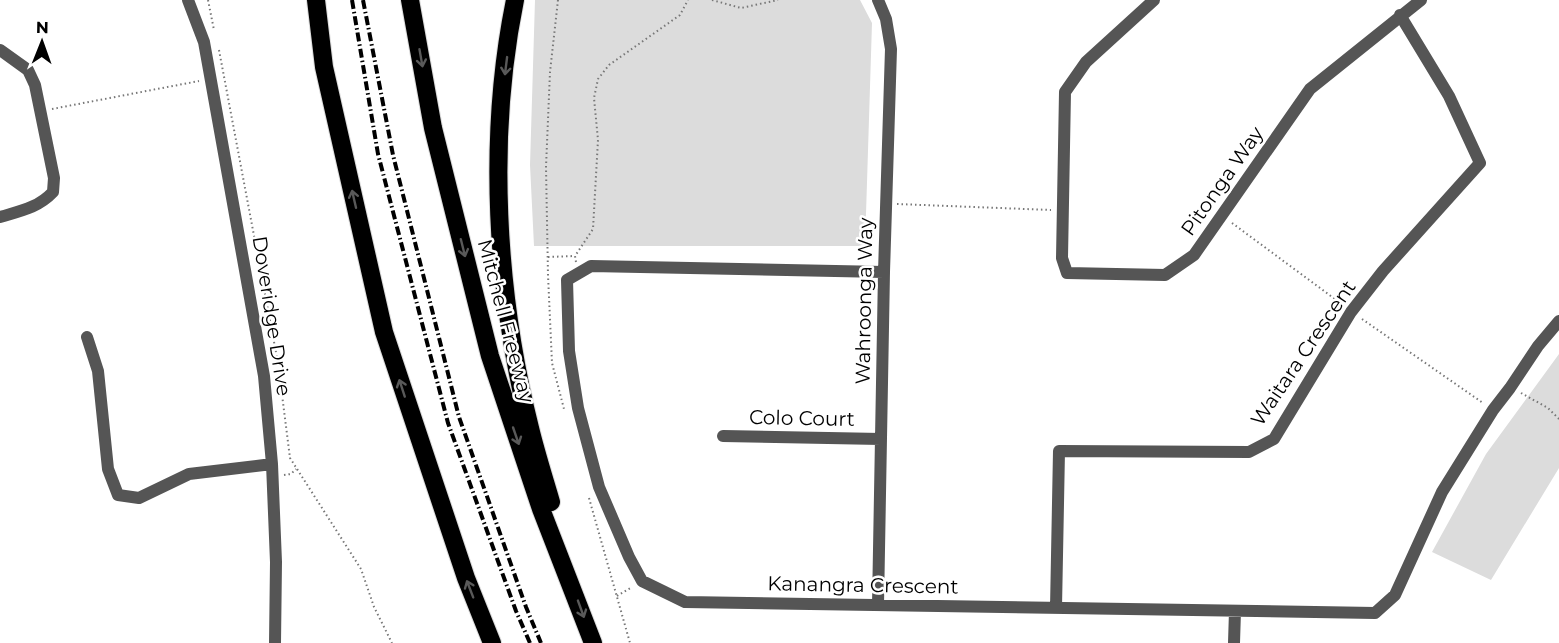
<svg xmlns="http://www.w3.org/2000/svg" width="1559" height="643" font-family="Montserrat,sans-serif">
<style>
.green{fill:#dcdcdc}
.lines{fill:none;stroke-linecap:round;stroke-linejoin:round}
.motorway-casing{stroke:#dbdbdb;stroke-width:20}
.path{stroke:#777;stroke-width:2;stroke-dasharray:1.5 3;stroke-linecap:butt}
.minor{stroke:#555;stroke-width:12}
.motorway{stroke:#000;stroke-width:18}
.rail{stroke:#000;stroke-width:4;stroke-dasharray:9 3 1.5 3;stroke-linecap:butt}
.oneway{stroke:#595959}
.labels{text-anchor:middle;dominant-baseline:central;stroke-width:5;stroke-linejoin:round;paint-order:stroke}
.street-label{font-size:20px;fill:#000;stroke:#fff}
</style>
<rect width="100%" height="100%" fill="#fff"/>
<path class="green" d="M535,0H860L872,23L865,246H534L530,165Z
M1559,354V468L1491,580L1432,552L1486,454Z"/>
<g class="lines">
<defs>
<path id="motorway" d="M316,0L324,67L384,332L466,578L492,643
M410,0L433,128L490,356L541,509L593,643
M515,0C487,137 496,293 530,428C536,453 544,478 551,502"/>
</defs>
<use href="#motorway" class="motorway-casing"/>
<path class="path" d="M208,0L214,30
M558,0L550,72L546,167L548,275L552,363L564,409
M712,0L741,8L778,0
M219,50L278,363L290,458L361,569L374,607L392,643
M52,109L199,81
M897,204L1051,210
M1232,223L1343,305
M548,257L575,256
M576,262L575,256L593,229L598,140L594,98L598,79L609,65L680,15L688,0
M1362,319L1483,403
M1521,393L1548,408L1559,419
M284,475L291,474L296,469
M589,498L630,643
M617,596L632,587"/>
<path class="minor" d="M188,0L204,42L264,376L272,464L276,562L275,643
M1154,0L1086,62L1065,92L1062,258L1067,273L1165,275L1194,255L1310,89L1421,0
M0,50L28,70L35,85L54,178L53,192C38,208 20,211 0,217
M884,272L591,266L567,280L569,351L578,408L599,487L629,557L642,581L685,602L1375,613L1395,595L1442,492L1493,410L1510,388L1538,346L1559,321
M87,337L98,371L108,469L118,495L139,498L189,474L272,464
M723,436L881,439
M878,605L884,272L891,49L886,19L878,0
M1056,608L1059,451L1249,452L1274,439L1351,312L1383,271L1480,163L1449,96L1400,15
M1234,643L1235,611"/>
<use href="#motorway" class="motorway"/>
<path class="rail" d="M352,0L378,154L448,423L516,611L530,643
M363,0L393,155L459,417L526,607L541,643"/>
</g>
<defs><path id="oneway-shaft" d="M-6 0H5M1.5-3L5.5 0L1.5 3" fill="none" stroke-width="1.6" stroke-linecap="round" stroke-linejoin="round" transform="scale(1.5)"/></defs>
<g class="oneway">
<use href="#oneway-shaft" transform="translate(421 58) rotate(80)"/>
<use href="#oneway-shaft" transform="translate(506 66) rotate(97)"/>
<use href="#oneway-shaft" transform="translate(354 199) rotate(-103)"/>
<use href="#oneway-shaft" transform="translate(463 248) rotate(76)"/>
<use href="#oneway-shaft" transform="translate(402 388) rotate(-108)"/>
<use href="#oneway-shaft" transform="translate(516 436) rotate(71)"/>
<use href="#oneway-shaft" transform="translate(470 589) rotate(-111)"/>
<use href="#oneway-shaft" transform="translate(581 609) rotate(70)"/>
</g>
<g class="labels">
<g class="street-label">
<text transform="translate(1222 181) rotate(-55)">Pitonga Way</text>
<text transform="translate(864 301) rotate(-89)">Wahroonga Way</text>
<text transform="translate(272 316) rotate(81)">Doveridge Drive</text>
<text transform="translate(506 321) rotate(75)">Mitchell Freeway</text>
<text transform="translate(1303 353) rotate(-56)">Waitara Crescent</text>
<text transform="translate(802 418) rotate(1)">Colo Court</text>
<text transform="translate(863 585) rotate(1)">Kanangra Crescent</text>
</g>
</g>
<g transform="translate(42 42) rotate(1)" stroke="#ffffff" stroke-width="4.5" paint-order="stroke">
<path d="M0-4.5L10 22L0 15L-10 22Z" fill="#000000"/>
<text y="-9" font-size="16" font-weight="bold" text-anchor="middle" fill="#000000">N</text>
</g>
</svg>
